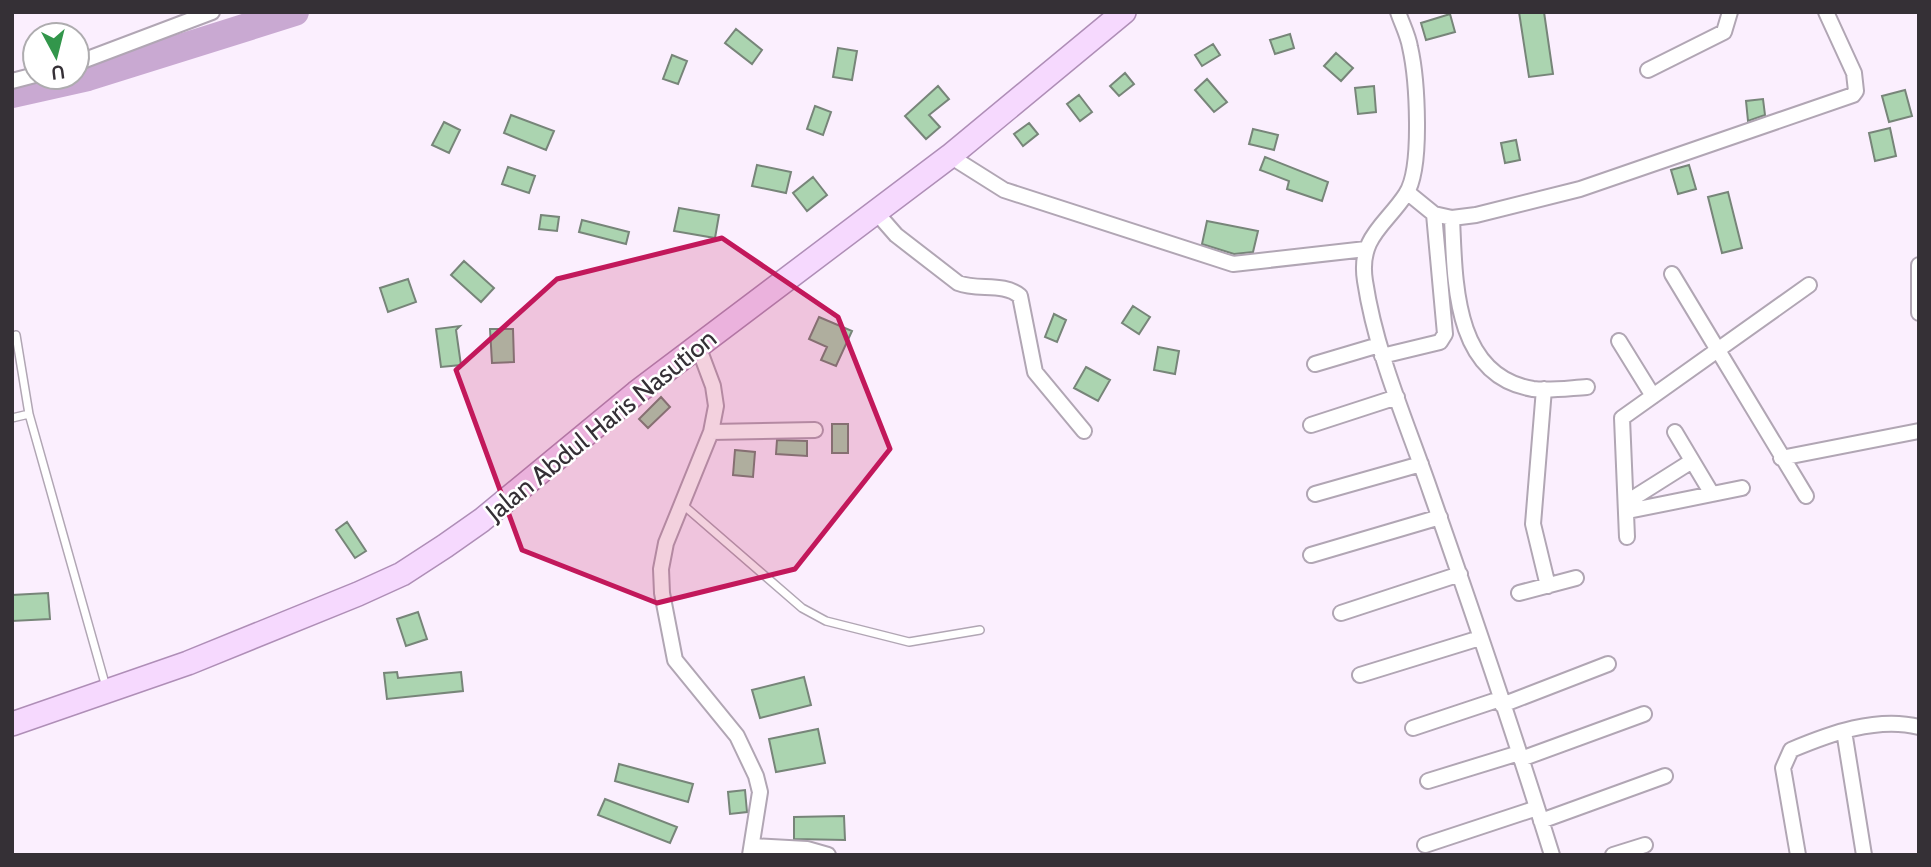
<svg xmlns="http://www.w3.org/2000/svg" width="1931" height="867" font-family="Cabin,sans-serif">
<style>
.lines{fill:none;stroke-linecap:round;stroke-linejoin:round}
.river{stroke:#c9a9d2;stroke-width:28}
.building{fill:#abd4b0;stroke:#778579;stroke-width:2}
.service-casing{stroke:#b1a6b4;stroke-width:10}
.minor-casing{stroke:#b1a6b4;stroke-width:18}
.primary-casing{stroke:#af8eb7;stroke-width:26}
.service{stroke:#fff;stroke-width:7}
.minor{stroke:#fff;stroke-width:14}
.primary{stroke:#f6d9fe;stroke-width:23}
.marked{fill:#c2185b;fill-opacity:0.2;stroke:#c2185b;stroke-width:5;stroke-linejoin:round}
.labels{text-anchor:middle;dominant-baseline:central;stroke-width:5;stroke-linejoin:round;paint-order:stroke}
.street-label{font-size:26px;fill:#353036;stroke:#fff}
</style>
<rect width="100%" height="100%" fill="#fbeffe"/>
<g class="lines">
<path class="river" d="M12,94L88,77L295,12"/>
</g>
<path class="building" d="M1519,12H1544L1553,74L1529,77Z
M1450,14L1455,32L1426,40L1421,23Z
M736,29L762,50L752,64L725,43Z
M1290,34L1294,48L1275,54L1270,40Z
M1213,44L1220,55L1202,66L1195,55Z
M838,48L857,51L852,80L833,77Z
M1336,53L1353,68L1341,81L1324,66Z
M672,55L687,61L678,84L663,79Z
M1125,73L1134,84L1119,96L1110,86Z
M1207,79L1227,102L1214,112L1195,90Z
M938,86L949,99L929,115L940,127L926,139L905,116Z
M1374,86L1376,112L1358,114L1355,88Z
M1905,90L1912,116L1889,122L1882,96Z
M1079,95L1092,112L1080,121L1067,104Z
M1763,99L1765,115L1748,121L1746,101Z
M815,106L831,112L823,135L807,129Z
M511,115L554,131L546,150L504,133Z
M444,122L460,130L449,153L432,145Z
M1029,123L1038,134L1023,146L1014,134Z
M1890,128L1896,156L1875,161L1869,133Z
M1253,129L1278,135L1274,150L1249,144Z
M1516,140L1520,160L1505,163L1501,143Z
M1265,157L1328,182L1322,201L1287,189L1289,181L1260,170Z
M757,165L791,172L786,193L752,186Z
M1689,165L1696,189L1678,194L1671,170Z
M508,167L535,176L529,193L502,184Z
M813,177L827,195L807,211L793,193Z
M1728,192L1742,248L1722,253L1708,197Z
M679,208L719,215L715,238L674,231Z
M541,215L559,217L557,231L539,229Z
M582,220L629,232L626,244L579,232Z
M1207,221L1258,231L1253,252L1234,254L1202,244Z
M464,261L494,288L481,302L451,275Z
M408,279L416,302L388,312L380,288Z
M1133,306L1150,317L1139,334L1122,323Z
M1054,314L1066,320L1057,342L1045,337Z
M819,317L852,331L836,366L821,360L827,347L809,339Z
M460,326L456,330L461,365L441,367L436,329Z
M490,329H513L514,362L492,363Z
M1158,347L1179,351L1175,374L1154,370Z
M1086,367L1110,380L1098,401L1074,388Z
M661,397L670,407L648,428L639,419Z
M832,424H848V453H832Z
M777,440L807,441V456L776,454Z
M735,450L755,452L753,477L733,475Z
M347,522L366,551L355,558L336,530Z
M48,593L50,619L12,621V595Z
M418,612L427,639L406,646L397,619Z
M397,672L398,678L461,672L463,691L387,699L384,673Z
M804,677L811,705L760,718L752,690Z
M818,729L825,763L776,772L769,739Z
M619,764L693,784L688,802L615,781Z
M745,790L747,812L730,814L728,792Z
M605,799L677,827L670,843L598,815Z
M844,816L845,840L794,839V817Z"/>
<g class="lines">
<defs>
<path id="service" d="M16,335L29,414L106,687
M12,418L29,414
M682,504L802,608L826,621L909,642L980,630"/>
<path id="minor" d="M1398,12C1402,24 1408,35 1410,47C1417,78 1423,168 1406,194C1386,225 1358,237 1365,281C1376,354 1407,423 1431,493C1473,613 1514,733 1552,855
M77,63L212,12
M1648,70L1724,32L1730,12
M12,81L35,75
M950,156L1004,190L1233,264L1366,249
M1407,192L1434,214L1452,218L1476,215L1580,189L1853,95L1856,91L1854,73L1826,12
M875,211L896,235L958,283C978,291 1003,282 1020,296L1035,372L1084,431
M1452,218C1455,281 1453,376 1533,389C1550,391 1570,388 1587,387
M1919,265V313
M1672,274L1806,496
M1619,341L1653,396
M698,346L713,386L716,406L711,432L666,543L661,569L662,593L675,660L737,736L756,776L760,792L750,855
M1382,356L1440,342L1445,334L1434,214
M1315,364L1379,345
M1544,389L1533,524L1548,586
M1311,425L1397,397
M711,432L815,430
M1675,432L1712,494
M1781,458L1919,431
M1315,494L1421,464
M1627,502L1692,461
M1628,511L1742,488
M1627,537L1622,418L1809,285
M1311,555L1440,517
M1519,593L1576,578
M1341,613L1460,574
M1360,675L1480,638
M1502,705L1608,664
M1413,728L1500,699
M1844,731L1864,855
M1521,759L1644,714
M1428,781L1519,753
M1541,821L1665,776
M1425,845L1537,808
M752,846L807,849L828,855
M1613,855L1645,845
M1798,855L1783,768L1791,750C1829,734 1877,716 1919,727"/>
<path id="primary" d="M12,724L188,663L358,594L402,574L445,546L482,520L636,393L950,156L1124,12"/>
</defs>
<use href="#service" class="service-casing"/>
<use href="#minor" class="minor-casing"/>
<use href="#primary" class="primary-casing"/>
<use href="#service" class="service"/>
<use href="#minor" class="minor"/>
<use href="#primary" class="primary"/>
</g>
<path class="marked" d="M722,238L838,317L890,449L795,569L657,603L522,550L456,370L557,279Z"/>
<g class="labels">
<g class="street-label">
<text transform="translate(601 425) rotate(-39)">Jalan Abdul Haris Nasution</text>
</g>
</g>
<rect width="1931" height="867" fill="none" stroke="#353036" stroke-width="28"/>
<g transform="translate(56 56) rotate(173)"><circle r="33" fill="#ffffff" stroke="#aeacaf" stroke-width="2"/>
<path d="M0-5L12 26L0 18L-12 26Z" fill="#32964b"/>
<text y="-10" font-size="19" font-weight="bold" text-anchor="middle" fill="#353036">U</text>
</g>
</svg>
